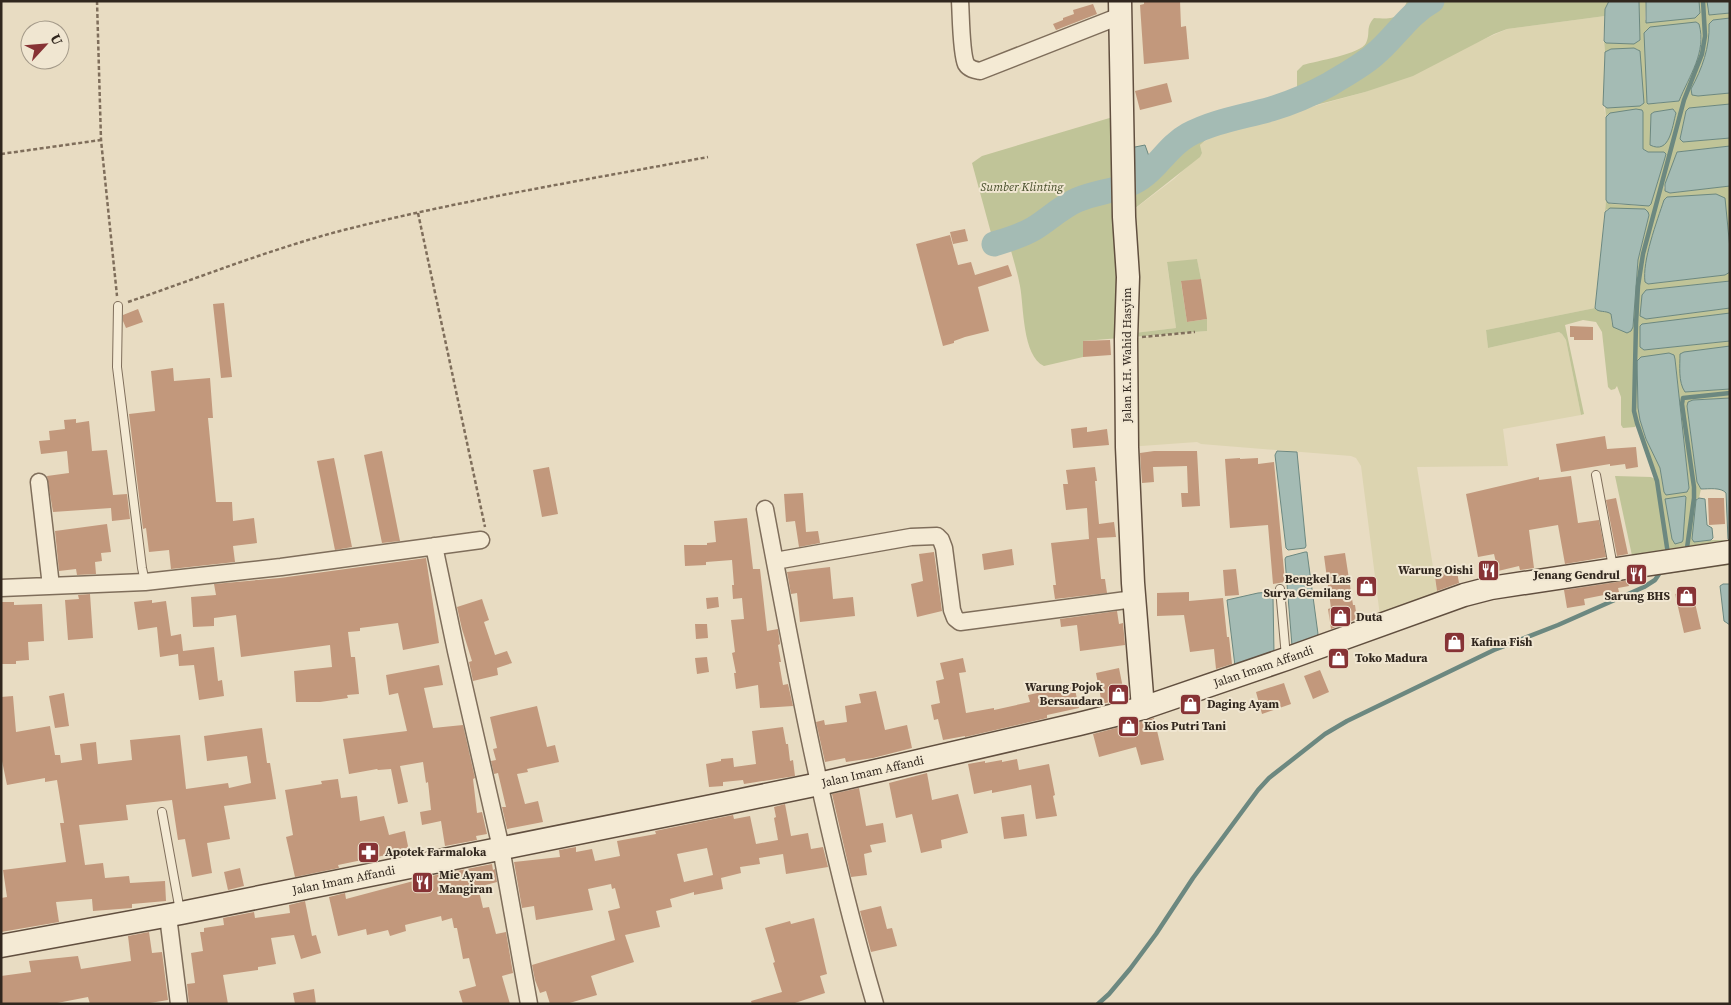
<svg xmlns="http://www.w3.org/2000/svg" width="1731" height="1005" font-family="'Source Serif 4',serif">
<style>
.farmland{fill:#dcd4b0}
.green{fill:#c0c498;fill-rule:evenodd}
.water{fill:#a4bbb4;stroke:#6c8880}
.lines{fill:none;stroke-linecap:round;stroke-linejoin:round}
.stream{stroke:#6c8880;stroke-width:4.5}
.river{stroke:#a4bbb4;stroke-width:25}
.building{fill:#c2987c;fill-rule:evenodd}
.lane-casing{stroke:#7f6e5b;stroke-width:10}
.street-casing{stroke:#7f6e5b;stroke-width:19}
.secondary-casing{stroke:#614f3f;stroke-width:25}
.path{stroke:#7f6e5b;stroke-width:2.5;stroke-dasharray:4 2.5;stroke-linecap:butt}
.lane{stroke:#f4ead4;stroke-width:8}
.street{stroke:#f4ead4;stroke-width:16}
.secondary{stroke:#f4ead4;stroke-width:22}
.labels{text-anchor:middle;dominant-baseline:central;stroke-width:4;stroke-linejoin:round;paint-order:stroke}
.park-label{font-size:12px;font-style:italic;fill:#434b27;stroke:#f0e6d1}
.street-label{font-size:12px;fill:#31271e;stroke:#f0e6d1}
.poi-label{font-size:12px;font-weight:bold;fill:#31271e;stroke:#f0e6d1;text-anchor:start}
</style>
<rect width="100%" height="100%" fill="#e8dcc2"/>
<path class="farmland" d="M1605,16L1603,38L1605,52L1603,104L1606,117V200L1595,308L1486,330L1488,348L1559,332L1562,334L1566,340L1581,415L1503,429L1508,466L1417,467L1438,598L1381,624L1361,466L1356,458L1351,456L1201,444L1197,442L1127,447L1126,339L1207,331L1201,279L1197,259L1167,263L1176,328L1126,334L1124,217L1174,179L1202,153L1200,145L1203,142L1225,131L1365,92L1507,29Z"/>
<path class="green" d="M1407,1H1609L1605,9V16L1507,29L1494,34L1413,76L1365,92L1297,110V71L1303,65C1316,61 1361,54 1366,43C1371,33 1365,28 1374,18C1392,19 1400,20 1407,1Z
M1639,1H1646L1645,20L1699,13V1H1707L1708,12L1713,15L1730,13V18L1713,20L1709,24C1710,47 1703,69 1691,89L1698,96L1730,93V104L1689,108L1686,111L1680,139L1683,142L1730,138V146L1677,152L1664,188L1670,193L1730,186V249L1726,207L1667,197L1664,200L1644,275L1648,284L1725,275L1730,272V281L1646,290V319L1730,308V313L1645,324L1640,326L1644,350L1730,341V346L1682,353L1689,392L1730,389V398L1693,400L1687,406L1697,482L1701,489L1699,498H1697L1694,542L1712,540H1730V565L1659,575L1667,556L1634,565L1615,476L1651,477L1657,480L1637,424L1635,427L1623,428L1621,425V397L1617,386L1615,389L1611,390L1608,387L1602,332L1596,322L1583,320L1565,325L1584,414L1581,415L1566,340L1562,334L1559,332L1488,348L1486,330L1595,308C1598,313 1606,310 1611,314L1612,324L1633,327L1638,260L1649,215L1607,209L1605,212L1606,200L1611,204L1649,206L1651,204L1666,154L1648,152L1643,149V112L1642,110L1608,114L1606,117L1605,106L1607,108L1642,105L1638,49H1611L1605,52L1604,41L1606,43L1640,41ZM1696,22L1699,24C1708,51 1688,76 1679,101L1652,104L1690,24ZM1673,109L1675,111L1650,145L1651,114L1654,112ZM1639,358L1675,359L1689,488L1688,491L1664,492L1660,468L1646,439L1640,420L1638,408L1637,361Z
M1123,114L1128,185C1137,180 1145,176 1151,170C1163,157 1187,125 1207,129L1210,136L1200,145L1202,153L1200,157L1124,217L1126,334L1176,328L1167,262L1197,259L1201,279L1181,282L1187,322L1207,319V331L1083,341V357L1044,366C1022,356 1024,306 1020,286C1017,270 1012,255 1008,240L994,244L972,163L982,156Z"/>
<path class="water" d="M1609,1H1639L1640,40L1634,44L1606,43L1604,41L1605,9Z
M1646,1H1699L1700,13L1695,18L1646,23Z
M1707,1H1730V13L1709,15Z
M1730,18V93L1698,96L1692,95L1691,89C1702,69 1710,47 1709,24L1713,20Z
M1696,22L1699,24C1707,52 1689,76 1679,101L1648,104L1647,103L1644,33L1650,27Z
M1634,48L1640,51L1644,103L1640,106L1607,108L1603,105L1605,52L1611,49Z
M1730,104V138L1683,142L1680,139L1686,111L1689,108Z
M1636,109L1642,110L1643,112V149L1648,152H1664L1666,154L1664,161L1651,204L1649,206L1608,203L1606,200V117L1610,113Z
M1673,109L1676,113C1672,127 1670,155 1650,145L1651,114L1654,112Z
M1145,145L1150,159L1141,174L1130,178V148Z
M1730,146V186L1670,193L1665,191V184L1677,152Z
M1716,194L1725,198L1730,249V272L1725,275L1648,284L1645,282C1642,261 1657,221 1664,200L1667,197Z
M1610,208L1645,209L1648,212L1649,215L1638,260L1633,327L1631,331L1627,333L1613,327L1611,314C1606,310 1598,313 1595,308L1605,212Z
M1730,281V308L1646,319L1640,316L1642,295L1646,290Z
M1730,313V341L1644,350L1640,347V326L1642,324Z
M1730,346V389L1685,392C1678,382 1680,366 1680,354L1684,352Z
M1669,353L1674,355L1675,359L1689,488L1687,492L1666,495L1664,492L1660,468L1646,439L1640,420L1638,408L1637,361L1641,357Z
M1730,398V540H1729L1728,539L1726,493C1721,487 1709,489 1701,489L1697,482L1687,406L1688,402L1693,400Z
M1277,451L1297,452L1306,546L1305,548L1288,550L1286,548L1275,455Z
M1685,496L1686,497L1683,540L1682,542L1675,544L1672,539L1665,499Z
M1699,498L1705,499L1707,525L1712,528L1713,538L1711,540L1694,542L1692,539L1696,500Z
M1305,552H1307L1318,634L1317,637L1292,646L1285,559L1286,557Z
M1723,584H1730V625L1724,621L1720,586Z
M1271,592L1273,598L1274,653L1235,666L1227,600L1258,593Z"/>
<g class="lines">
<path class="stream" d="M1687,548L1694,498V487L1682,404L1683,398L1730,393
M1668,554L1657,481L1637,423L1634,411L1636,324L1638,286L1643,254L1684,100L1702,54L1705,36L1703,1
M1098,1004L1109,994L1130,969L1156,934L1193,878L1258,790L1269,778L1325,734L1347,721L1494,650L1558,625L1644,587L1655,580L1661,571"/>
<path class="river" d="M994,244C1007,240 1021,236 1033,229C1048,220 1061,207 1077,200C1098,191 1122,191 1141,178C1159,166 1168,146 1188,135C1214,121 1243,117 1271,109C1291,103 1312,94 1330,84C1343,76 1363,65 1374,55C1395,38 1408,14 1432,1"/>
</g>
<path class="building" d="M1144,1H1180L1181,27L1186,26L1189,59L1144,64L1140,5L1144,4Z
M1093,4L1097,14L1056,30L1053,24L1063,20V18L1074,14L1073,10Z
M1167,83L1172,102L1140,110L1135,91Z
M965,229L968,241L953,244L950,232Z
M950,235L958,265L971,262L975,275L1008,265L1012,276L978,287L989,331L965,337L954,341V343L943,346L916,244Z
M1201,279L1207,319L1187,322L1181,281Z
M224,303L232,377L221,378L213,304Z
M138,309L143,322L126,328L123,321V315Z
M1570,326L1593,327V340H1574V337H1570Z
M1110,340L1111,355L1083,357V341Z
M173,368L174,381L210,378L213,418H208L216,502H232L233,521L254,518L257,543L233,546L235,562L171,569L169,550L149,552L146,528L143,529L129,414L155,411L151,371Z
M76,419V423L89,421L92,451L107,450L113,495L127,494L130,519L112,521L111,508L53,512L47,476L69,473L67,451L41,454L39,441L50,440L49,431L65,429L64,420Z
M1087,427V432L1107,429L1109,445L1073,448L1071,429Z
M1605,436L1607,449L1636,447L1638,467L1626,469L1625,464L1610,466V464L1561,472L1556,444Z
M382,451L400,541L382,543L364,455Z
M1154,451H1197L1200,506L1182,507L1181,493H1188L1187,466L1153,467L1154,482L1142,483L1140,453Z
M334,458L352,547L335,550L317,461Z
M1240,458V459L1258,458V464L1274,462L1285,582L1273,584L1268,525L1230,528L1225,459Z
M549,467L558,514L542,517L533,470Z
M1095,467L1097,481H1095L1099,524L1114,522L1116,537L1097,538L1101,579H1105L1107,593L1055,599L1053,585H1056L1051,543L1089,539L1087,508L1066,510L1063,484H1068L1066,470Z
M1571,476L1578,523L1599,520L1606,557L1565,564L1558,525L1529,530L1534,568L1520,570L1519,566L1498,571L1494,554L1478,557L1466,494L1539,477V480Z
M803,493L806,532L818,531L820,543L799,547L795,521L786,522L784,494Z
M1616,498L1628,554L1617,556L1606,500Z
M1708,498H1724L1725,524L1709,525Z
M747,518L753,569H760L767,631L778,629L780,644L778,645L781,662H779L783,685L788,684L793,706L760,708L758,685L736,689L734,673H736L732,653L735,652L731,620L744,619L742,598L733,599L732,585H734L732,560L706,562V565L685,566L684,545H707V543L716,542L714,521Z
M107,524L111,552L101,553L102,561L95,562L96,574L77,575L76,569L59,571L55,531Z
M1012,549L1014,565L984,570L982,554Z
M934,552L942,611L917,617L911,584L923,581L919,554Z
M1345,553L1353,605H1355L1357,619L1331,629L1328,609L1331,608L1324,556Z
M426,558L439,643L403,650L398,623L360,628V631L348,632L351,657H355L359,694L347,695L348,698L320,702H296L294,671L332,667L330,645L241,657L236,615L214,618V626L193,627L191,597L216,595L214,584L280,578Z
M1456,566L1459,583L1437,591L1434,570Z
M830,567L833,599L853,597L855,616L800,622L797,593L791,594L787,572Z
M1236,569L1239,595L1225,596L1223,570Z
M1643,578V580L1628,583L1629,586L1618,588L1619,592L1584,599L1585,605L1567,608L1564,590Z
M1692,590L1701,629L1684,633L1675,594Z
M1189,592V601L1223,598L1227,637H1229L1232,664L1216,669L1214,649L1190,652L1184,615L1157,616V593Z
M90,594L93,638L68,640L65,600L79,599L78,595Z
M718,597L719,607L707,609L706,598Z
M482,599L489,620L484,622L495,655L507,651L512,663L497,668L498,675L473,681L469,662L472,661L462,629L457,607Z
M152,600V603L166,601L171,636L181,634L183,651L214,647L218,681L222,680L224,696L199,700L194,665L179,666L178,654L160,657L157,627L138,630L134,602Z
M1,602H14V605L42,604L44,641L28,642L29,660L16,661V664H1Z
M1117,611L1119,624L1123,623L1125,645L1080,651L1077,625L1061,627L1060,619Z
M695,624H707L708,638L696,639Z
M707,657L709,672L697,674L695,658Z
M963,658L966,672L959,673L966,713L994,708V710L1030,702L1028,695L1074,685L1079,708L1047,715V718L965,737V736L943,740L938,719L934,720L931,705L940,703L936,681L944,679L940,663Z
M439,665L443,685L424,688L433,728L463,725L475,778L473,779L477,813L482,812L487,834L476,836L477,840L445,846L441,821L422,825L420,812L431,810L428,782L426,783L423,762L400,766L408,802L398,804L391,769L378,770L377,769L349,774L343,739L407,731L398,693L389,695L386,675Z
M1119,668L1125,698L1102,704L1096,673Z
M1320,670L1329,692L1313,699L1304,676Z
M1284,683L1291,704L1262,714L1256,692Z
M876,691L885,730L907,725L912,748L873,758L846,762L845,758L825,762L816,722L824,720L825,725L847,722L845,706L861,703L859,694Z
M64,693L69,726L55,728L49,696Z
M13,696L16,732L50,726L55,755H60L61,763L82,760L80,744L96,742L98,764L132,760L130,740L180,735L186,789L228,783L229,788L251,783L247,756L207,761L204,736L262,728L267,763H270L276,799L224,806L230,839L207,843L212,873L192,877L185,839L178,840L172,800L126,805L128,820L79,825L85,865L103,863L105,878L129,876L130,883L165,881L166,901L132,904V908L93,911L92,899L56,902L59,922L1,932V898L7,897L3,870L66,862L60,823H64L57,780L45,782V778L7,785L1,756V697Z
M537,706L547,747L555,745L559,762L527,769L528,772L517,774L525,804L538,801L543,822L507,829L502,807H506L498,773L494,774L491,761L496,760L493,749L497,748L490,717Z
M1154,718L1164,760L1141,765L1136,747L1099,757L1093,734Z
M783,727L786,744H788L790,761L793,760L795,776L744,784L743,780L723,782V786L709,787L706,764L721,761V759L733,758L734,767L756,764L752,731Z
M1017,759L1019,770L1049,764L1055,795L1053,796L1057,816L1036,819L1031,785L992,793V790L974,794L968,764L985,761V763L1002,760V762Z
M927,773L932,800L958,794L968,833L941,840L942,848L921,853L912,814L896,818L889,783Z
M338,779L341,798L357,796L360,821L384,816L389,835L405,831L409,851L396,854V853L338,865L339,868L295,877L286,837L293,835L285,790L322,784L321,781Z
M859,788L866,826L883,823L886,842L870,845L872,852L864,854L867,875L851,877L832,794Z
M785,804L791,836L808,833L811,849L823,847L828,867L786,874L783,854L759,858L760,864L740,867L741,873L721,878L723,889L694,895V892L670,899L672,907L656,911L660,927L625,935L634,962L591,976L597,995L566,1004H550L546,991L540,993L535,980L532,965L615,940L608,911L620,908L615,888L612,889L611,884L588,889L593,910L536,920L534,906L522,908L514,862L560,857L559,850L576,847V852L592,849L595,861L620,856L617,841L656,834L655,831L733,815L734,819L750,816L756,844L778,840L774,818L776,817L774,807ZM707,848L713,875L684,882L677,854Z
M1024,814L1027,836L1004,839L1001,817Z
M492,864L493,870L495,869L497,882L478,887L483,908L489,907L496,934L506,932L513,973L502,976L510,1004H463L459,991L476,986L469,958L463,959L457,928H454L452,918L442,921L441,916L405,925L406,931L390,936L388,930L367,935L366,929L338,936L329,897L345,893L346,899L436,875Z
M240,868L244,886L228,890L224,872Z
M305,901L312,936L316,935L321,953L301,959L294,935L271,938L276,964L258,967V970L223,975L228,1004H189L187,984L195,983L191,953L203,951L200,932H204V928L224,925L223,918L254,912L255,918L290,913L289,905Z
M881,906L887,929L892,928L897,946L871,952L860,911Z
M814,918L827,974L820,976L825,993L792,1004H752L751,1001L782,992L773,963L775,962L765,928L790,921L791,924Z
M149,932L152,953L162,952L168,1000L144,1004H90L88,997L52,1004H1V976L31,972L29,961L78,956L81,969L131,961L128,936Z
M314,989L316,1004H295L293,993Z"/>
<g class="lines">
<defs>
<path id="lane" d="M118,306L117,367L142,568L145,582
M1596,475L1613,567
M1280,589L1286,657
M162,812L180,911"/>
<path id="street" d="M960,1C961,15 961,53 966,64C969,69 975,70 980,71L1120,16
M39,482L51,586
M765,509C796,675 827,841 875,1004
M434,546L456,651L501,848L529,1004
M775,561L911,537L937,536L941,540L944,548L952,610L955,618L960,622L1134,599
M1,588L145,582L281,567L481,540
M168,916L179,1004"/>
<g id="secondary">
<path d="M1120,1L1124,217L1128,277L1126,339L1127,447L1133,583L1143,708"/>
<path id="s1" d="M1,946L181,913L727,803L819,784L1079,724L1143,708L1286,659L1464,595L1491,588L1730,552"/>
</g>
</defs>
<use href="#lane" class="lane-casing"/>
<use href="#street" class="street-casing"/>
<use href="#secondary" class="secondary-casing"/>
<path class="path" d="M97,1L101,140L117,296
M1,154L101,140
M418,213L485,527
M128,302C198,278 268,250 340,231C461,200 586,180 708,157
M1142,337L1195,332"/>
<use href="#lane" class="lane"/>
<use href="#street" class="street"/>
<use href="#secondary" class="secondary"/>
</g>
<defs>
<symbol id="restaurant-square" viewBox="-11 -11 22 22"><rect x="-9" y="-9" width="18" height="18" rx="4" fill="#873335" stroke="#f0e6d1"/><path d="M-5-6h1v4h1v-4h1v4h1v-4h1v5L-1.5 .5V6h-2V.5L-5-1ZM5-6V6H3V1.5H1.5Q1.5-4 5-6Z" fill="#fff"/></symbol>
<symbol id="shop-square" viewBox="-11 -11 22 22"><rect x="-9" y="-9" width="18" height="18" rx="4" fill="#873335" stroke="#f0e6d1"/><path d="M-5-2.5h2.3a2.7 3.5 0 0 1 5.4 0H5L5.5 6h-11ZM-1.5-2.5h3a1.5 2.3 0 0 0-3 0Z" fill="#fff"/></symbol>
<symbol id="pharmacy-square" viewBox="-11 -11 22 22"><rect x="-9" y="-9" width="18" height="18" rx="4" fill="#873335" stroke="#f0e6d1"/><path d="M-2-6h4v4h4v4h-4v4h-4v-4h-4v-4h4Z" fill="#fff"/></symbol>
</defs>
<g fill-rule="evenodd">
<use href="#restaurant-square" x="1476" y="558" width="25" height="25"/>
<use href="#restaurant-square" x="1624" y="562" width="25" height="25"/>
<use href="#shop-square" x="1354" y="574" width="25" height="25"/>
<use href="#shop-square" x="1674" y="584" width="25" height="25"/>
<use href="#shop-square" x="1328" y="604" width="25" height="25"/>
<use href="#shop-square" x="1442" y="630" width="25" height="25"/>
<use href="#shop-square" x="1326" y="646" width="25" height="25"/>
<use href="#shop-square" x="1106" y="682" width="25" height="25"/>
<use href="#shop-square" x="1178" y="692" width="25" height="25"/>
<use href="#shop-square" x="1116" y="714" width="25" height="25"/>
<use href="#pharmacy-square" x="356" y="840" width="25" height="25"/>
<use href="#restaurant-square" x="410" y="870" width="25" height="25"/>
</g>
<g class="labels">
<g class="park-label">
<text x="1022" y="187">Sumber Klinting</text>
</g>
<g class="street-label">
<text transform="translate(1127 355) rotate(-90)">Jalan K.H. Wahid Hasyim</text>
<text stroke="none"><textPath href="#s1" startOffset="1294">Jalan Imam Affandi</textPath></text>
<text stroke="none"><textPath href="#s1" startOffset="889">Jalan Imam Affandi</textPath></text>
<text stroke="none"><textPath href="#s1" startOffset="349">Jalan Imam Affandi</textPath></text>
</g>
<g class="poi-label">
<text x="1473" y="570" text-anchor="end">Warung Oishi</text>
<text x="1620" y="575" text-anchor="end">Jenang Gendrul</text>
<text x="1351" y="579" text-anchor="end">Bengkel Las<tspan x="1351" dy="14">Surya Gemilang</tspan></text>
<text x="1670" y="596" text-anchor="end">Sarung BHS</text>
<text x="1356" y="617">Duta</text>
<text x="1471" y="642">Kafina Fish</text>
<text x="1355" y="658">Toko Madura</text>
<text x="1103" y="687" text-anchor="end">Warung Pojok<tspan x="1103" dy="14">Bersaudara</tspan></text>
<text x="1207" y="704">Daging Ayam</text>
<text x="1144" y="726">Kios Putri Tani</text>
<text x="385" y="852">Apotek Farmaloka</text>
<text x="439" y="875">Mie Ayam<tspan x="439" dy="14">Mangiran</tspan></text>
</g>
</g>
<rect width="1731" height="1005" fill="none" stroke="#31271e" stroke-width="5"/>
<g transform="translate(45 45) rotate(64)"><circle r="24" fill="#f0e6d1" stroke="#a49a89"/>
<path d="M0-4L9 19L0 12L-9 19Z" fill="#873335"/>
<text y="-8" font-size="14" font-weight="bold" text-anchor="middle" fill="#31271e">U</text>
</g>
</svg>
